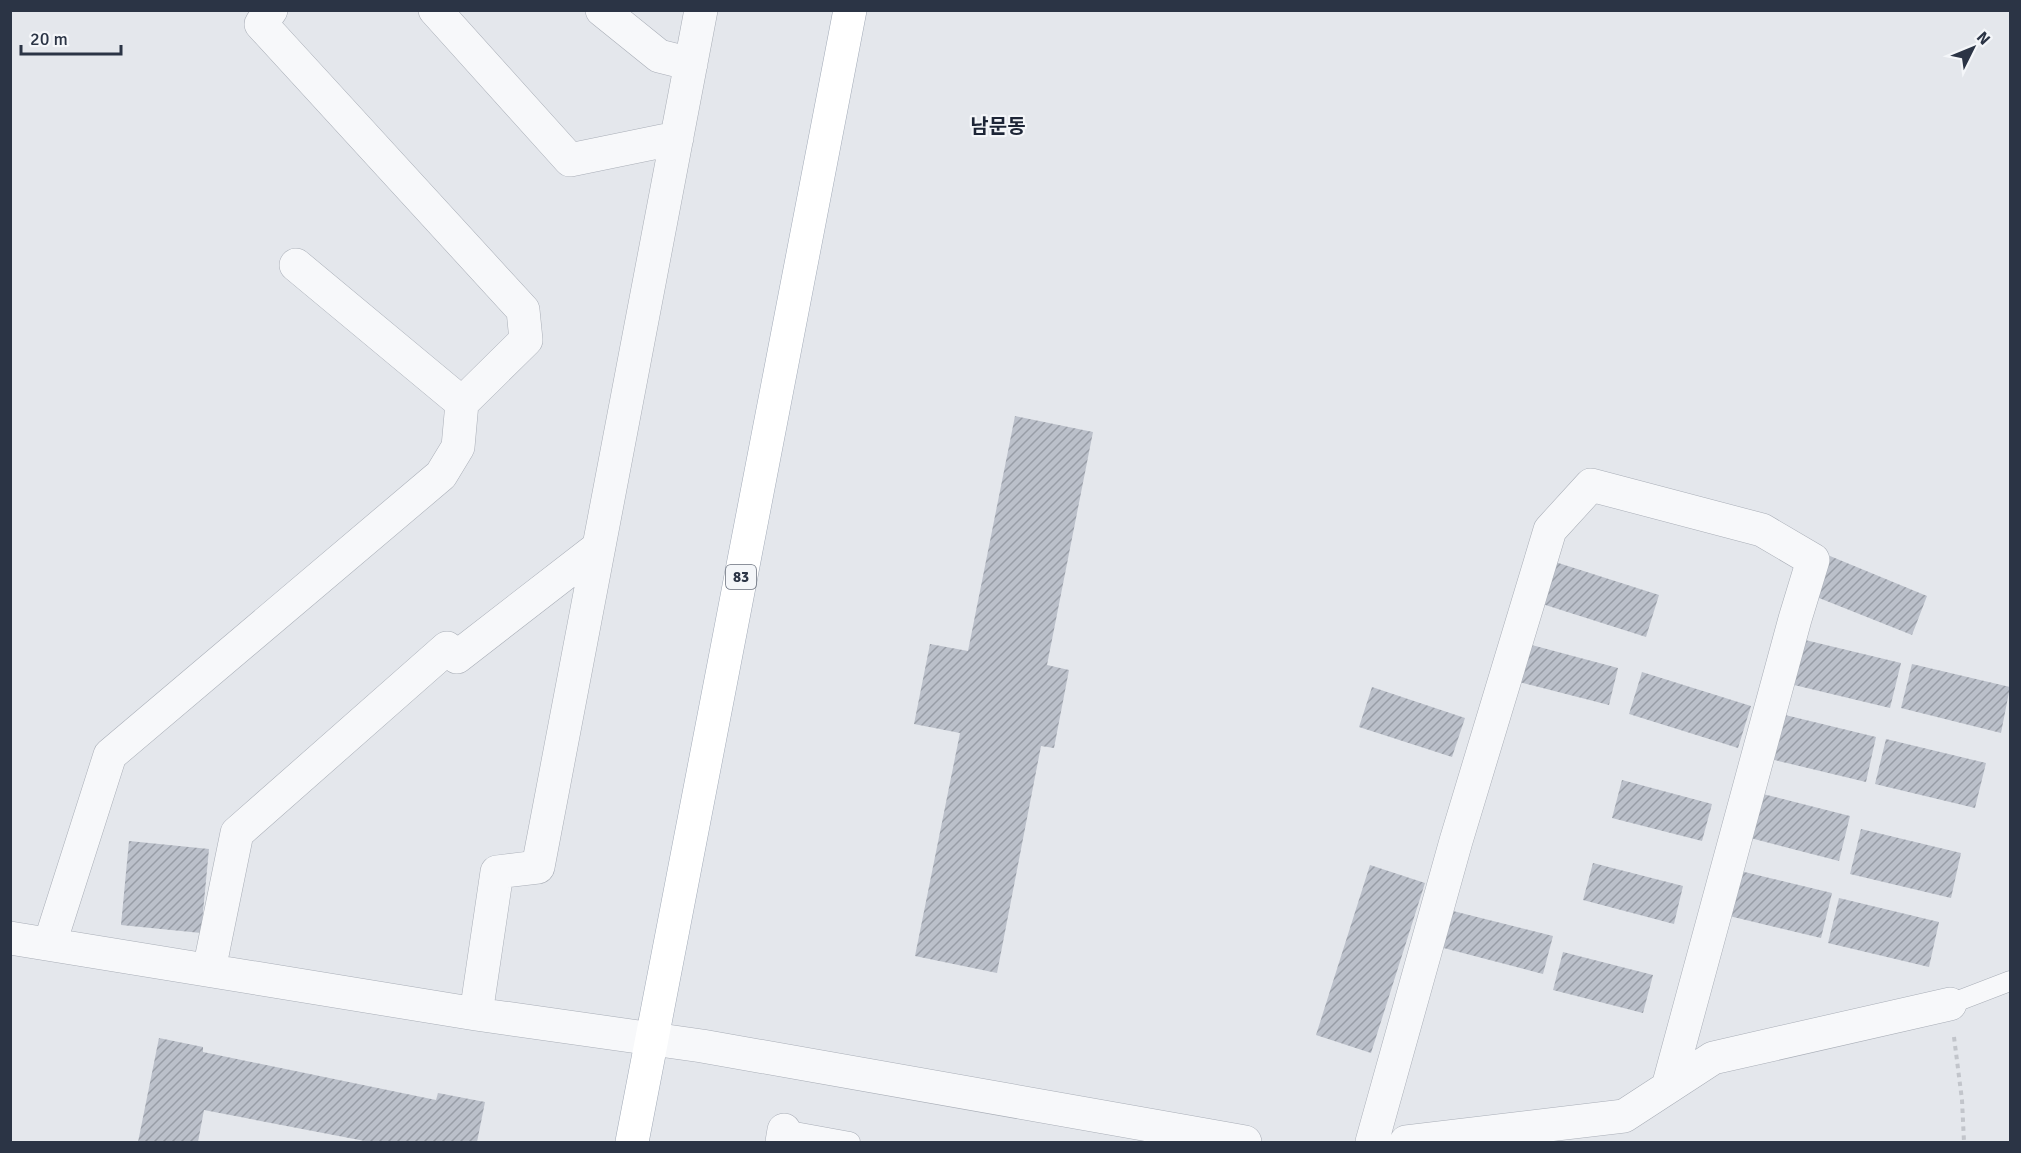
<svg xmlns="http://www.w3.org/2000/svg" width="2021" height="1153" font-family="Signika,'Noto Sans KR',sans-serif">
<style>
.building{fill:url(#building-hatch)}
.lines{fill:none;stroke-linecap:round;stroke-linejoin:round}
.lane-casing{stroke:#a9aeb7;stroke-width:21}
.street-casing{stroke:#a9aeb7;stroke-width:34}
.primary-casing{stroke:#a3abb8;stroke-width:34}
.path{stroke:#c2c5cb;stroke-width:4;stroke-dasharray:4.5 4.5;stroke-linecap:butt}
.lane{stroke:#f7f8fa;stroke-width:20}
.street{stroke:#f7f8fa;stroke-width:33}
.primary{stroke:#fff;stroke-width:33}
.labels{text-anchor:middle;stroke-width:4.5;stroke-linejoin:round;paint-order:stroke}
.shield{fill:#f4f6f9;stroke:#676e7b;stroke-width:1.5}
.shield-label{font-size:15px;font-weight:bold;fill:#2b3445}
.quarter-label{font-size:20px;font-weight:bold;fill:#1d2536;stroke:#f4f6f9}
</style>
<defs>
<pattern id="building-hatch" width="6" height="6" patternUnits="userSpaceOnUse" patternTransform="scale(1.5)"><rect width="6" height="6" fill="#bbc0ca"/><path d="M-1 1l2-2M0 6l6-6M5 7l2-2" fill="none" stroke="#989da6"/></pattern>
</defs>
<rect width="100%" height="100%" fill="#e4e7ec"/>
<!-- building -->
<path class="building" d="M 1015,416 L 1093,432 L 1047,665 L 1069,670 L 1054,748 L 1041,746 L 997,973 L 915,956 L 960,733 L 914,724 L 930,644 L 968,651 Z
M 1830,556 L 1927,596 L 1912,635 L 1814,596 Z
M 1549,560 L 1659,595 L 1646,637 L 1536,602 Z
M 1801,639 L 1901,663 L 1890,708 L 1790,684 Z
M 1528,644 L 1618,668 L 1609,705 L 1519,682 Z
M 1912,664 L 2010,687 L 2001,733 L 1901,708 Z
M 1642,672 L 1751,706 L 1738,748 L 1629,714 Z
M 1372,687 L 1465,718 L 1452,757 L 1359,727 Z
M 1777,713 L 1876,737 L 1866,782 L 1766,758 Z
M 1886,739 L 1986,763 L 1975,808 L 1875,784 Z
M 1622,780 L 1712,804 L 1702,841 L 1612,818 Z
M 1751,791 L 1850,816 L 1839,861 L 1739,835 Z
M 1861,829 L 1961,853 L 1951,898 L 1850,874 Z
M 129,841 L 209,849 L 201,933 L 121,925 Z
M 1593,863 L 1683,886 L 1674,924 L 1583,900 Z
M 1370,865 L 1425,883 L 1371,1053 L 1316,1035 Z
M 1732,869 L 1832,893 L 1821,938 L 1721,914 Z
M 1839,898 L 1939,922 L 1929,967 L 1828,943 Z
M 1445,909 L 1553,936 L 1543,974 L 1436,946 Z
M 1563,952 L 1653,975 L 1643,1013 L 1553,990 Z
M 159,1038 L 203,1047 L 203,1052 L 436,1100 L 438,1093 L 485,1102 L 477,1142 L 370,1142 L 204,1110 L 198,1142 L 138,1142 Z"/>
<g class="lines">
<defs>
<path id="lane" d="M 1950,1004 L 2010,981
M 784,1130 L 850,1142"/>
<path id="street" d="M 435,10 L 570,160 L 677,138
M 602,10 L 659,56 L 691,64
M 296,265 L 462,403
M 10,938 L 476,1014 L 702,1046 L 1245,1142
M 50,943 L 110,755 L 441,475 L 458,447 L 462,403 L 526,340 L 523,310 L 261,24 L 271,10
M 209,970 L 237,833 L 447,648 L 457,657 L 599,547
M 476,1014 L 497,872 L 538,867 L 701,10
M 782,1142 L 784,1130
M 1372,1142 L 1456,841 L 1550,530 L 1591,485 L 1762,530 L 1813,560 L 1795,619 L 1668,1087
M 1406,1142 L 1624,1116 L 1713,1058 L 1950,1004"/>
<path id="primary" d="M 632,1142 L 850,10"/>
</defs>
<!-- lane casing -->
<use href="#lane" class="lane-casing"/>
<!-- street casing -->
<use href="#street" class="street-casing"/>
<!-- primary casing -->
<use href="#primary" class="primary-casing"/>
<!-- path -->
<path class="path" d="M 1954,1037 L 1962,1100 L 1964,1142"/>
<!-- lane -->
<use href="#lane" class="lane"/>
<!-- street -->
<use href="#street" class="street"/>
<!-- primary -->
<use href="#primary" class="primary"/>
</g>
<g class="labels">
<!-- shield labels -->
<rect class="shield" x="726" y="565" width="30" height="24" rx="4.5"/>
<g class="shield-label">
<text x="741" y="582">83</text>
</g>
<!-- quarter labels -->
<g class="quarter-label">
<text x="998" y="133">남문동</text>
</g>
</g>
<!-- border -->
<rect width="2021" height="1153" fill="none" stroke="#2b3445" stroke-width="24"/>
<!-- north arrow -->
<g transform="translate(1973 48) rotate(47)" stroke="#f4f6f9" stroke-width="4.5" paint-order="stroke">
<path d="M0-4.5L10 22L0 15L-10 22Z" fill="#2b3445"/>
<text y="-9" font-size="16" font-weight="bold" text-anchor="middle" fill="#2b3445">N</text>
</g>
<!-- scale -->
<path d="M21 45v9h100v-9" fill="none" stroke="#2b3445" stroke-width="3"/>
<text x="30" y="45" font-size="18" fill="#2b3445" stroke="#f4f6f9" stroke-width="4.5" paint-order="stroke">20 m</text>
</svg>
